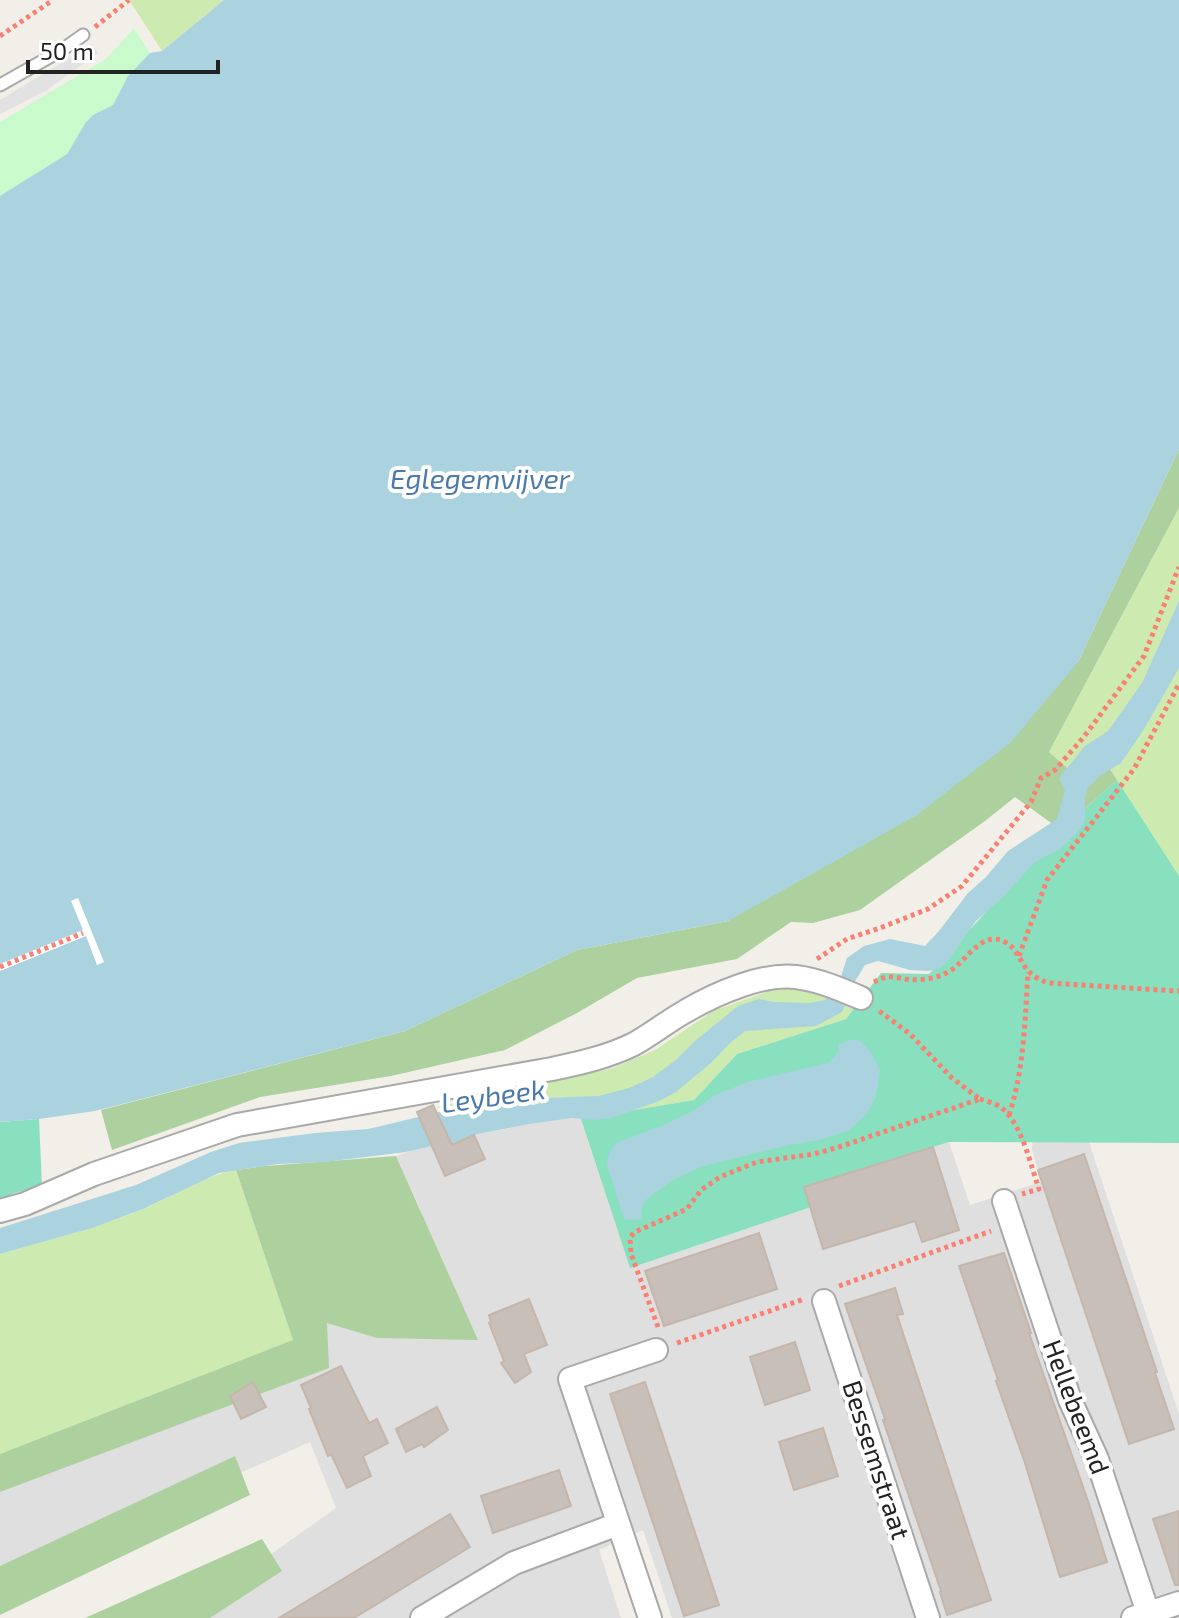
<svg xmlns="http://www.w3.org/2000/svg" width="1179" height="1618" font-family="'Exo 2',sans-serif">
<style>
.residential{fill:#e0dfdf}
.grass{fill:#cdebb0}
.forest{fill:#add19e}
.park{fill:#c8facc}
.pitch{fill:#88e0be}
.parking{fill:#e2e2e2}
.water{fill:#aad3df}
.pier{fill:#fff}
.building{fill:#c7bfb8;stroke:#c4b6ab;stroke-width:2}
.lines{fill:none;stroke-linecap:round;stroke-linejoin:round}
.service-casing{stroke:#a9a9a9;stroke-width:15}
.minor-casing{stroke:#a9a9a9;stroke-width:26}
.path{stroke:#fa8072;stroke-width:5;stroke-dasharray:4 4;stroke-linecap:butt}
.service{stroke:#fff;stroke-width:11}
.minor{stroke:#fff;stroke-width:22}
.labels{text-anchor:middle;stroke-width:8;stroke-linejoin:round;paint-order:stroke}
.street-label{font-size:26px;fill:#222;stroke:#fff}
.water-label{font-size:28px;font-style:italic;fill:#4a7aab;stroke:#fff}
</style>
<rect width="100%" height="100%" fill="#f2efe9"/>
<!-- residential -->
<path class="residential" d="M 567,1117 L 581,1119 L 630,1267 L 804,1187 L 949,1142 L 970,1205 L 1041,1182 L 1032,1149 L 1034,1122 L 1084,1127 L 1179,1414 L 1179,1618 L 672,1618 L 643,1530 L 599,1550 L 621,1618 L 181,1618 L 336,1508 L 310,1442 L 0,1580 L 0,1456 L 298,1255 L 422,1213 L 396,1156 L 449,1138 L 452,1144 L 478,1134 Z"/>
<!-- grass -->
<path class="grass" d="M 129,0 L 224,0 L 162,51 Z
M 1179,508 L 1179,876 L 1095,747 L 1073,773 L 1049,752 Z
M 808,986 L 856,1006 L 846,1019 L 737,1054 L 694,1100 L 581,1119 L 573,1097 L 541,1098 L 448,1111 L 437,1107 L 613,1068 L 655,1050 L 713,1011 L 769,991 Z
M 236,1170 L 293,1340 L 0,1454 L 0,1254 C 48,1240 97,1228 143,1209 C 174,1196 203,1176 236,1170 Z"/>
<!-- forest -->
<path class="forest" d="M 1179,449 L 1179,508 L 1049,752 L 1073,773 L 1095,746 L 1117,780 L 1061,830 L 1015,797 L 985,821 L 860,910 L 813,923 L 791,922 L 737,959 L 637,978 L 577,1013 L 505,1050 L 391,1076 L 260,1097 L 112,1150 L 101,1110 L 405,1031 L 577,950 L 728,921 L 1078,662 Z
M 396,1156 L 478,1340 L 377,1338 L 327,1323 L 329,1368 L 0,1492 L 0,1454 L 293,1340 L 236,1170 L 265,1166 Z
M 235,1456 L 250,1495 L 0,1615 L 0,1566 Z
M 262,1539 L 282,1571 L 210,1618 L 85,1618 Z"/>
<!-- park -->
<path class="park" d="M 134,28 L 150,53 L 128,76 L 113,105 L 93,115 L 86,122 L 67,154 L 0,196 L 0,122 L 106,59 Z"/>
<!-- pitch -->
<path class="pitch" d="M 1117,780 L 1179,876 L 1179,1143 L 949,1142 L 805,1187 L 811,1207 L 630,1268 L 581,1119 L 694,1100 L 737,1054 L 846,1019 L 881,973 L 929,974 L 1061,830 Z
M 39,1119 L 42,1186 L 14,1193 L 0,1201 L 0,1122 Z"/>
<!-- parking -->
<path class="parking" d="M 92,44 L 98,53 L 47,90 L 0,114 L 0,100 Z"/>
<!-- water -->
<path class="water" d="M 224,0 L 1179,0 L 1179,449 L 1078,662 L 1011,742 L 917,815 L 728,921 L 577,950 L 405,1031 L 95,1111 L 39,1119 L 0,1122 L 0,196 L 67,154 L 86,122 L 93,115 L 113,105 L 128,76 L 150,53 L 162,51 Z
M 1179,601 L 1179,668 L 1144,729 L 1121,763 L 1099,776 L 1088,788 L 1085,798 L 1085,821 L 1077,833 L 1060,849 L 1035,862 L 1002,898 L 976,921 L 949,959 L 939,969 L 928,971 L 910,970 L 878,961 L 865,965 L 854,983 L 842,1012 L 816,1026 L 745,1031 L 729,1044 L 712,1062 L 676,1092 L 659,1101 L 612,1118 L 593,1120 L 571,1118 L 530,1124 L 478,1134 L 452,1145 L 448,1138 L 432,1146 L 406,1152 L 325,1162 L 278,1164 L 219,1173 L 143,1209 L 92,1228 L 0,1254 L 0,1228 L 136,1185 L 211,1152 L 239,1143 L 315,1133 L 368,1129 L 444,1111 L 539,1098 L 599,1096 L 629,1088 L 653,1077 L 677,1059 L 695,1041 L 738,1006 L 759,999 L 774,1002 L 810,1003 L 825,1000 L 834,991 L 841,977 L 847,958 L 864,946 L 890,939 L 925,946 L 939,931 L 968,893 L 985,878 L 1008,851 L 1057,819 L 1065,790 L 1059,778 L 1085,746 L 1108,731 L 1142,683 Z
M 851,1040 L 859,1040 L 870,1051 L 880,1071 L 876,1096 L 867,1114 L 848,1131 L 819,1140 L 789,1145 L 700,1167 L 671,1181 L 647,1199 L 642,1206 L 641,1219 L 632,1220 L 624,1219 L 607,1165 L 609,1153 L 616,1143 L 666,1124 L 693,1111 L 715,1095 L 747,1082 L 828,1063 L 838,1053 L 839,1044 Z"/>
<!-- pier -->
<path class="pier" d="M 78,898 L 104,962 L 97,965 L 86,936 L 0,971 L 0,964 L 83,930 L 71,901 Z"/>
<!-- building -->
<path class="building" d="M 433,1105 L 452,1145 L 474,1135 L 485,1159 L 445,1176 L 417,1112 Z
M 933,1147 L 959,1230 L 922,1242 L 915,1221 L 823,1249 L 804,1187 Z
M 1084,1154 L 1147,1342 L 1157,1372 L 1155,1373 L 1174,1429 L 1129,1444 L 1038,1170 Z
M 759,1233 L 777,1289 L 664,1326 L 645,1271 Z
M 1004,1253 L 1031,1333 L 1029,1333 L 1089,1504 L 1107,1562 L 1060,1577 L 1025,1463 L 996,1381 L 998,1380 L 959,1266 Z
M 895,1288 L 903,1314 L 897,1315 L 991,1600 L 947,1615 L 940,1592 L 941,1591 L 883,1420 L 885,1419 L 845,1304 Z
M 529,1299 L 547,1345 L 524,1354 L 531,1372 L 515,1383 L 501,1363 L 504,1361 L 489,1323 L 491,1322 L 489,1315 Z
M 795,1342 L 810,1390 L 765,1405 L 750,1357 Z
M 341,1366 L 369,1423 L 377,1419 L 388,1443 L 363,1456 L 371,1476 L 347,1488 L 331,1454 L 328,1456 L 309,1409 L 311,1408 L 301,1385 Z
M 253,1382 L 266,1407 L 241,1419 L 230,1396 Z
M 645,1382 L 719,1605 L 684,1616 L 610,1394 Z
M 437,1407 L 448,1430 L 424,1447 L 422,1444 L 406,1452 L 396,1429 Z
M 823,1428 L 838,1476 L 794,1490 L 779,1442 Z
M 559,1470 L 571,1506 L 493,1533 L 481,1496 Z
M 1179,1511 L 1179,1585 L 1175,1585 L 1153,1519 Z
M 450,1514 L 470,1547 L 354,1618 L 279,1618 Z"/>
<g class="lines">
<defs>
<path id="service" d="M 0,85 L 62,50 L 83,35"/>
<path id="minor" d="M 1004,1201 L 1070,1400 L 1097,1459 L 1148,1613
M 0,1211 L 25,1204 L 94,1174 L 237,1125 L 552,1069 C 580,1063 608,1057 634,1044 C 652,1034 668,1021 686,1011 C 715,994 762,973 796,977 C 819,980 840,989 861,998
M 824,1301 L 928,1618
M 422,1618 L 514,1563 L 618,1524
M 650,1618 L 570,1379 L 656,1350
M 1133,1618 L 1179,1603"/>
</defs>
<!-- service casing -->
<use href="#service" class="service-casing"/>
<!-- minor casing -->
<use href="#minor" class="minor-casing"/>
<!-- path -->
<path class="path" d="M 95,27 L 129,0
M 0,36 L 53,0
M 1019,956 L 1047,880 L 1134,769 L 1179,684
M 817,959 L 847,939 L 880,928 L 928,909 L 962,886 L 1031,802 L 1041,778 L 1055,770 L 1083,738 L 1144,656 L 1179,567
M 0,967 L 83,933
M 874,982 C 878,980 882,978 886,977 C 892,976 899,978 905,979 C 921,981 939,979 953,969 C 968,958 983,930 1005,942 C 1024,952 1018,974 1049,983 L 1179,991
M 980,1099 C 986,1101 994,1103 999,1106 C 1022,1122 1030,1164 1039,1189 L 1022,1194
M 1009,1115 C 1024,1070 1025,1020 1028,972
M 839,1286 L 991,1231
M 658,1327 L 631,1254 L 630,1237 L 635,1232 L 687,1209 L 701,1190 L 720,1177 L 732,1172 L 757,1162 L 814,1154 L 836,1148 L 980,1099 L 952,1078 L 910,1034 L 878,1010
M 677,1343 L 804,1299"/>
<!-- service -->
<use href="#service" class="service"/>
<!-- minor -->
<use href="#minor" class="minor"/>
</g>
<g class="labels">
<!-- street labels -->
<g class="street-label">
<text transform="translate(1076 1407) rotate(69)" y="9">Hellebeemd</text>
<text transform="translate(876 1460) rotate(72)" y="9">Bessemstraat</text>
</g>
<!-- water labels -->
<g class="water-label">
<text x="480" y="489">Eglegemvijver</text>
<text transform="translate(493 1096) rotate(-8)" y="10">Leybeek</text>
</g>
</g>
<!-- scale -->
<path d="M28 60v12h190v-12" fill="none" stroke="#222222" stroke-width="4"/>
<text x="40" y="60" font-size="24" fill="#222222" stroke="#ffffff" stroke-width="6" paint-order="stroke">50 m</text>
</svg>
